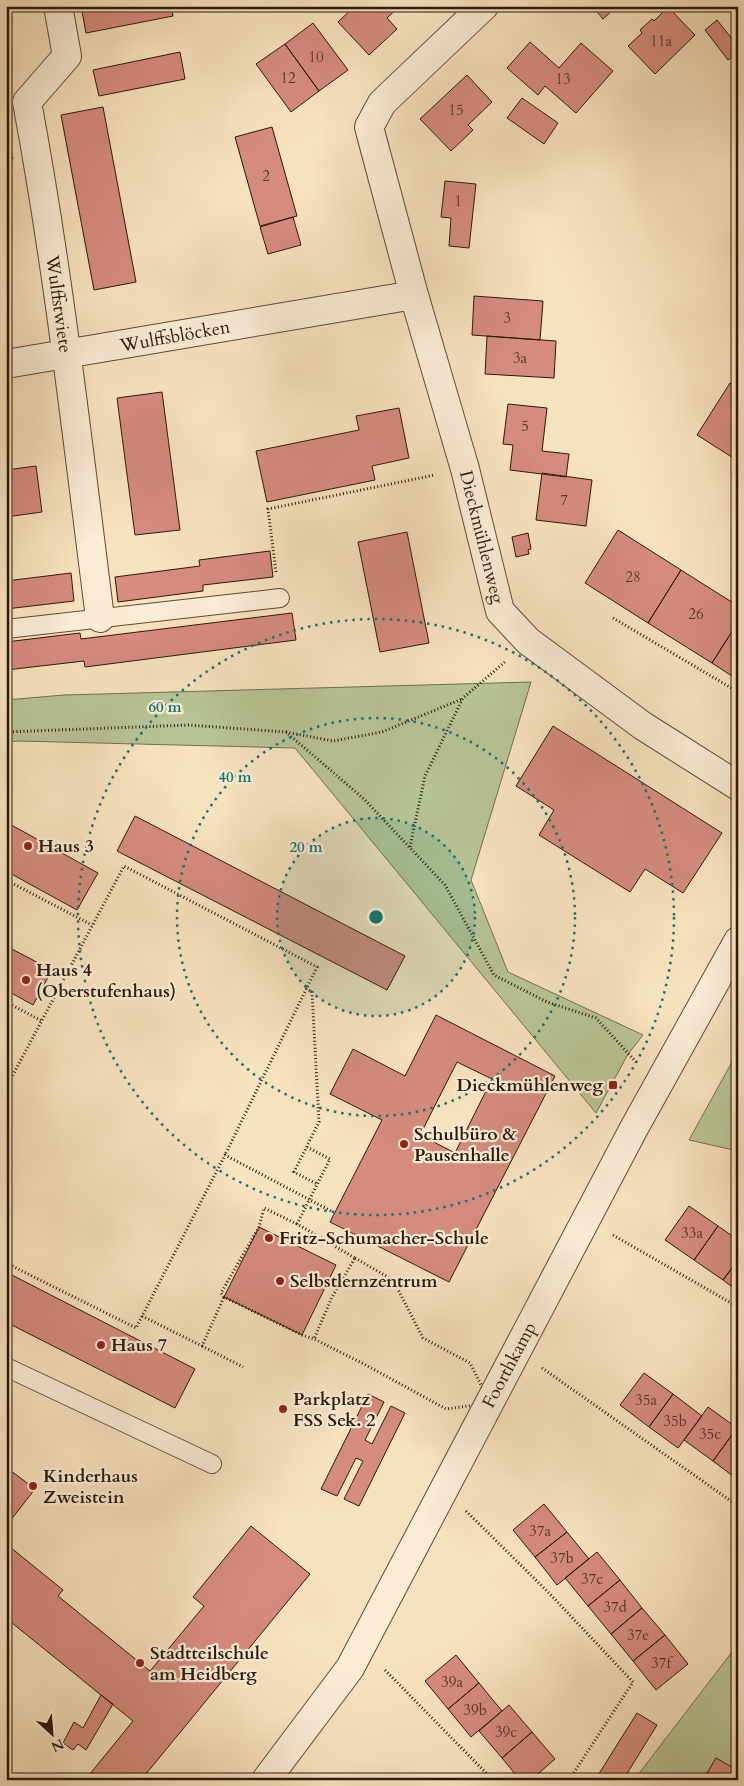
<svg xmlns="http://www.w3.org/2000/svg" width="744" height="1786" font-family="Cardo,serif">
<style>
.green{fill:#b8c495;stroke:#726e4e}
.building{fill:#d58b7e;stroke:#2b1908;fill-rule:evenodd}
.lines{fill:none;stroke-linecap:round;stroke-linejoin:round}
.service-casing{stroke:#5e4b36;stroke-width:20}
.minor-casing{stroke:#5e4b36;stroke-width:30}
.tertiary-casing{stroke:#5e4b36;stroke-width:30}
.path{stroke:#2b1908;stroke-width:3;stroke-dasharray:1 2.5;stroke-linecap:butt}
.service{stroke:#faecd5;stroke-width:18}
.minor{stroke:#faecd5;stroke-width:28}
.tertiary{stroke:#faecd5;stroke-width:28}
.ring{fill:none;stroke:#0f766e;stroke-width:2.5;stroke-dasharray:2.5 5}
.poi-dot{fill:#8f2418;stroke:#faecd5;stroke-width:2}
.labels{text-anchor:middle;stroke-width:4.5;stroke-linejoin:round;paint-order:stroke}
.number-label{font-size:15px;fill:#563626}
.street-label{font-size:18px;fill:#2b1908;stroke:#faecd5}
.poi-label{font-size:18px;font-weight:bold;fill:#2b1908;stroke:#faecd5;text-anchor:start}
.centre{fill:#0f766e;stroke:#faecd5;stroke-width:2.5}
.ring-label{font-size:15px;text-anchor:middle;font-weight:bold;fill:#0f766e;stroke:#faecd5;stroke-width:4.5;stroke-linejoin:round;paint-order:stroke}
</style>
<rect width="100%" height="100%" fill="#f7e2be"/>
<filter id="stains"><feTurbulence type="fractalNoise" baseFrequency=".004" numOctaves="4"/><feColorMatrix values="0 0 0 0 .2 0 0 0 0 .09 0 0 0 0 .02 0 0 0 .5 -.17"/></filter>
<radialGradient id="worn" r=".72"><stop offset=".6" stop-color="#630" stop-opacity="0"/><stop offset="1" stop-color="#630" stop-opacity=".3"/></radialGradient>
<!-- green -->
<path class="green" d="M 531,682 L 471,880 L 508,972 L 643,1035 L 628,1054 L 596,1113 L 295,748 L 19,741 L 6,742 L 6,700 L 64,695 Z
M 738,1051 L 738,1151 L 689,1140 Z
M 738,1643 L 738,1780 L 634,1780 L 735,1648 Z"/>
<!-- building -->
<path class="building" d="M 81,6 L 171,6 L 173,16 L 86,33 Z
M 355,6 L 400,6 L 387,18 L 397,29 L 369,55 L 338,22 Z
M 592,6 L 617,6 L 603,19 Z
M 668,7 L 695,35 L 655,74 L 628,46 L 642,33 L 640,30 L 652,19 L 654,21 Z
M 717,20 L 738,46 L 738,53 L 728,60 L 705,30 Z
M 313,23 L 348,70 L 319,91 L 285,44 Z
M 530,42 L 559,68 L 581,43 L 613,71 L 576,113 L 545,86 L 538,95 L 507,68 Z
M 285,44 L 319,91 L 291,112 L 256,64 Z
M 180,52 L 185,79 L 99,96 L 93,70 Z
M 467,75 L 492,102 L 468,125 L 473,130 L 451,151 L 420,119 Z
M 522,98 L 558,123 L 544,144 L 507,118 Z
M 103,107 L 136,282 L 94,290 L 61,115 Z
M 6,118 L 13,159 L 6,161 Z
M 272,127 L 297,216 L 260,226 L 235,137 Z
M 445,181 L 476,184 L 469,248 L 449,246 L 451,218 L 441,217 Z
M 293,217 L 301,245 L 268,254 L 260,227 Z
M 474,296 L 543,301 L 540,340 L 472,335 Z
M 487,336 L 556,341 L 554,378 L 485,374 Z
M 730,383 L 738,387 L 738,461 L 697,435 Z
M 162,392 L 180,530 L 135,535 L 117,398 Z
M 508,404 L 547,408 L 542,451 L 569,454 L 566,477 L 510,470 L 513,445 L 503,444 Z
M 399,408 L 409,458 L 372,466 L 375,480 L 267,502 L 256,451 L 359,430 L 356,416 Z
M 36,466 L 42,512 L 6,517 L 6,470 Z
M 542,473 L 592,480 L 586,526 L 536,520 Z
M 618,530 L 681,570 L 648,623 L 585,583 Z
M 407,532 L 429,643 L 380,652 L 358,542 Z
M 528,533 L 531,549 L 528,550 L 529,554 L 516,557 L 512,537 Z
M 270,551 L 273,577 L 203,585 L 203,591 L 118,602 L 115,577 L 200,566 L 199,560 Z
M 681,570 L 738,606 L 738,622 L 712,663 L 648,623 Z
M 71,573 L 74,601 L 6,609 L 6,581 Z
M 292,613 L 296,640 L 85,667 L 84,661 L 6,670 L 6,642 L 80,633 L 81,639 Z
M 738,622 L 738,680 L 712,663 Z
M 553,726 L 722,833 L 683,893 L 645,869 L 630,892 L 539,835 L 554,810 L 516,786 Z
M 135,816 L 405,956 L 387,990 L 117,851 Z
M 6,822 L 98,873 L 77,910 L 6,871 Z
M 6,946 L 52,970 L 33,1005 L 6,990 Z
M 436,1015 L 555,1076 L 449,1282 L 330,1222 L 382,1120 L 330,1094 L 353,1049 L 405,1076 ZM 457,1062 L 492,1079 L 455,1153 L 420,1135 Z
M 689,1206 L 718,1226 L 694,1260 L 665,1240 Z
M 718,1226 L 738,1240 L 738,1260 L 723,1280 L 694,1260 Z
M 259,1227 L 336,1265 L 302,1335 L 224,1297 Z
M 738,1260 L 738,1291 L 723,1280 Z
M 6,1272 L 195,1369 L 175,1408 L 6,1322 Z
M 644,1373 L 673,1394 L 649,1427 L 620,1405 Z
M 368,1394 L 384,1402 L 365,1440 L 372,1444 L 391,1406 L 405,1413 L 359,1506 L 344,1499 L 363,1461 L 356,1458 L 337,1496 L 321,1489 Z
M 673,1394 L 702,1416 L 678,1448 L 649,1427 Z
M 708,1407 L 737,1428 L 713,1461 L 684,1440 Z
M 737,1428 L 738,1429 L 738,1480 L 713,1461 Z
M 6,1467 L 35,1489 L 10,1521 L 6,1519 Z
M 544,1504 L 567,1532 L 535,1557 L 513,1530 Z
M 251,1526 L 310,1574 L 141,1780 L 85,1780 L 133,1721 L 6,1618 L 6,1551 L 10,1547 L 63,1590 L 58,1596 L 150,1671 L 204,1606 L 193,1597 Z
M 567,1532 L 589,1559 L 557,1585 L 535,1557 Z
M 597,1552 L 620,1580 L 588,1606 L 565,1578 Z
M 620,1580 L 642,1608 L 611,1634 L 588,1606 Z
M 642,1608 L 665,1635 L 633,1661 L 611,1634 Z
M 665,1635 L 688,1664 L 656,1690 L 633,1661 Z
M 456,1655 L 479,1683 L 448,1709 L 425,1681 Z
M 479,1683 L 502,1711 L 471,1737 L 448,1709 Z
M 101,1695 L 113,1704 L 86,1750 L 78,1744 L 73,1750 L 63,1743 L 74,1722 L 83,1728 Z
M 509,1705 L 532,1732 L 502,1758 L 479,1731 Z
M 637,1713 L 657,1725 L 623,1780 L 595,1780 Z
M 532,1732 L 555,1759 L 531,1780 L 520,1780 L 502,1758 Z
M 716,1758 L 737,1770 L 731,1780 L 715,1780 L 706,1775 Z"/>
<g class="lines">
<defs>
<path id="service" d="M 6,629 L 280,598
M 6,1367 L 212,1464"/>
<path id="minor" d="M 58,6 L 67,56 L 27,102 C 59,273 78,446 100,618
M 484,6 L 382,103 L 369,127 L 414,295 L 465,469 L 500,611 L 528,641 L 643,726 L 738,786
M 6,364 L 414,295"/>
<path id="tertiary" d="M 266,1780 L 350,1668 L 633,1130 L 738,941"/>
</defs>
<!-- service casing -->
<use href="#service" class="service-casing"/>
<!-- minor casing -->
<use href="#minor" class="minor-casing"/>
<!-- tertiary casing -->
<use href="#tertiary" class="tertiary-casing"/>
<!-- path -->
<path class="path" d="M 732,472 L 738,475
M 276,572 L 268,509 L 435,475
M 613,618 L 738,692
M 6,732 L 189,725 L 286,732 L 364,799 L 445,885 L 494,975 L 547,1002 L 596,1018 L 636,1062
M 286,732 L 333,741 L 382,732 L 462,699
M 410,847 L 425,776 L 463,698 L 506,661
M 8,881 L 92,925
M 306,988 L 312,992 L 319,1122 L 294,1172 L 317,1184
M 6,1002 L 42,1021
M 6,1088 L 124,866 L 317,967 L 225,1155
M 307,1147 L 330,1159 L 297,1224 L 355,1258
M 297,1224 L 264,1208 L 259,1227 L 221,1293 L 224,1297 L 302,1335 L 314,1339
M 613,1235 L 738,1307
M 355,1258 L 393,1280 L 423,1338 L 470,1363 L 490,1403 L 446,1409 L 364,1364 L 314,1339 L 332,1297 Z
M 6,1263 L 136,1328 L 225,1155 L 331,1211
M 142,1316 L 202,1346 L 224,1297
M 202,1346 L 243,1367
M 542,1368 L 738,1506
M 466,1511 L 548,1592 L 633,1682 L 569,1780
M 385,1670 L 493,1780"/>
<!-- service -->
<use href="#service" class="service"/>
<!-- minor -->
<use href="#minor" class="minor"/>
<!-- tertiary -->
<use href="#tertiary" class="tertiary"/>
</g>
<!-- distance rings -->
<circle cx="376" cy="917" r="99" fill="#0f766e" fill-opacity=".12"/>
<g class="ring">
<circle cx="376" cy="917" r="99"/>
<circle cx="376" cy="917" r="199"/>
<circle cx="376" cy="917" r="298"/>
</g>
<!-- markers -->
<g class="poi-dot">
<circle cx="28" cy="846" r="5"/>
<circle cx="26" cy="980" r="5"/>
<rect x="608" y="1080" width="10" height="10" rx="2.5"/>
<circle cx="404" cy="1144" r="5"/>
<circle cx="269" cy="1238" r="5"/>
<circle cx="280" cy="1281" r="5"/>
<circle cx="101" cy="1345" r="5"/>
<circle cx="283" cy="1409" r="5"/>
<circle cx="33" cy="1486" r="5"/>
<circle cx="140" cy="1663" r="5"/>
</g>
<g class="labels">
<!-- number labels -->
<g class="number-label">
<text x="661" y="46">11a</text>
<text x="316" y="62">10</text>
<text x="288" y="83">12</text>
<text x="563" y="84">13</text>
<text x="456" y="115">15</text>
<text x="266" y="181">2</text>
<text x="458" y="206">1</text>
<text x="507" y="323">3</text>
<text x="520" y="363">3a</text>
<text x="525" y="431">5</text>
<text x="564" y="505">7</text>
<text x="633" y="582">28</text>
<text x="696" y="619">26</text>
<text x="692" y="1238">33a</text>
<text x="646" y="1405">35a</text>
<text x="675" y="1426">35b</text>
<text x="710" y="1439">35c</text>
<text x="540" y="1536">37a</text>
<text x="562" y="1563">37b</text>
<text x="592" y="1584">37c</text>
<text x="615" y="1612">37d</text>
<text x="638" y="1640">37e</text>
<text x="661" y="1668">37f</text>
<text x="452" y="1687">39a</text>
<text x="475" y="1715">39b</text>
<text x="506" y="1737">39c</text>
</g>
<!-- street labels -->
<g class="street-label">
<text transform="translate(59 304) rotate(82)" y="6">Wulffstwiete</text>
<text transform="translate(175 336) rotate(-10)" y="6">Wulffsblöcken</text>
<text transform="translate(482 537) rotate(76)" y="6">Dieckmühlenweg</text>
<text transform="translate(509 1365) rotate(-62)" y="6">Foorthkamp</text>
</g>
<!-- poi labels -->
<g class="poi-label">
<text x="38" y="852">Haus 3</text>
<text x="36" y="976">Haus 4<tspan x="36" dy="21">(Oberstufenhaus)</tspan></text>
<text x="603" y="1091" text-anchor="end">Dieckmühlenweg</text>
<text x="414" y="1140">Schulbüro &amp;<tspan x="414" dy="21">Pausenhalle</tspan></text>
<text x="279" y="1244">Fritz-Schumacher-Schule</text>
<text x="290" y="1287">Selbstlernzentrum</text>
<text x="111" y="1351">Haus 7</text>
<text x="293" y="1405">Parkplatz<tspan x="293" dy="21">FSS Sek. 2</tspan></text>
<text x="43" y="1482">Kinderhaus<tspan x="43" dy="21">Zweistein</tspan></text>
<text x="150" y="1659">Stadtteilschule<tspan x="150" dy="21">am Heidberg</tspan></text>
</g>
</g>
<circle cx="376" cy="917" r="8" class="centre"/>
<g class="ring-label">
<text x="165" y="712">60 m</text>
<text x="235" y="782">40 m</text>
<text x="306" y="852">20 m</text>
</g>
<!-- margin -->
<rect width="744" height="1786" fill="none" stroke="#f7e2be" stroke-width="25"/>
<rect x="8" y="8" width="729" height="1771" fill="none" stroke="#2b1908" stroke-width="2.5"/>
<rect x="12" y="12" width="719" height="1761" fill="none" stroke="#2b1908"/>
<!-- north arrow -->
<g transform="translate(52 1734) rotate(154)" stroke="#faecd5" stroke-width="4" paint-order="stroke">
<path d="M0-4L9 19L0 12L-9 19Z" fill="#2b1908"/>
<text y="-8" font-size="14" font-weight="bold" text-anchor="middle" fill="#2b1908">N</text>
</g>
<rect width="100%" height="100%" filter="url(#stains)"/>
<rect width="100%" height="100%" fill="url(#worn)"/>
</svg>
